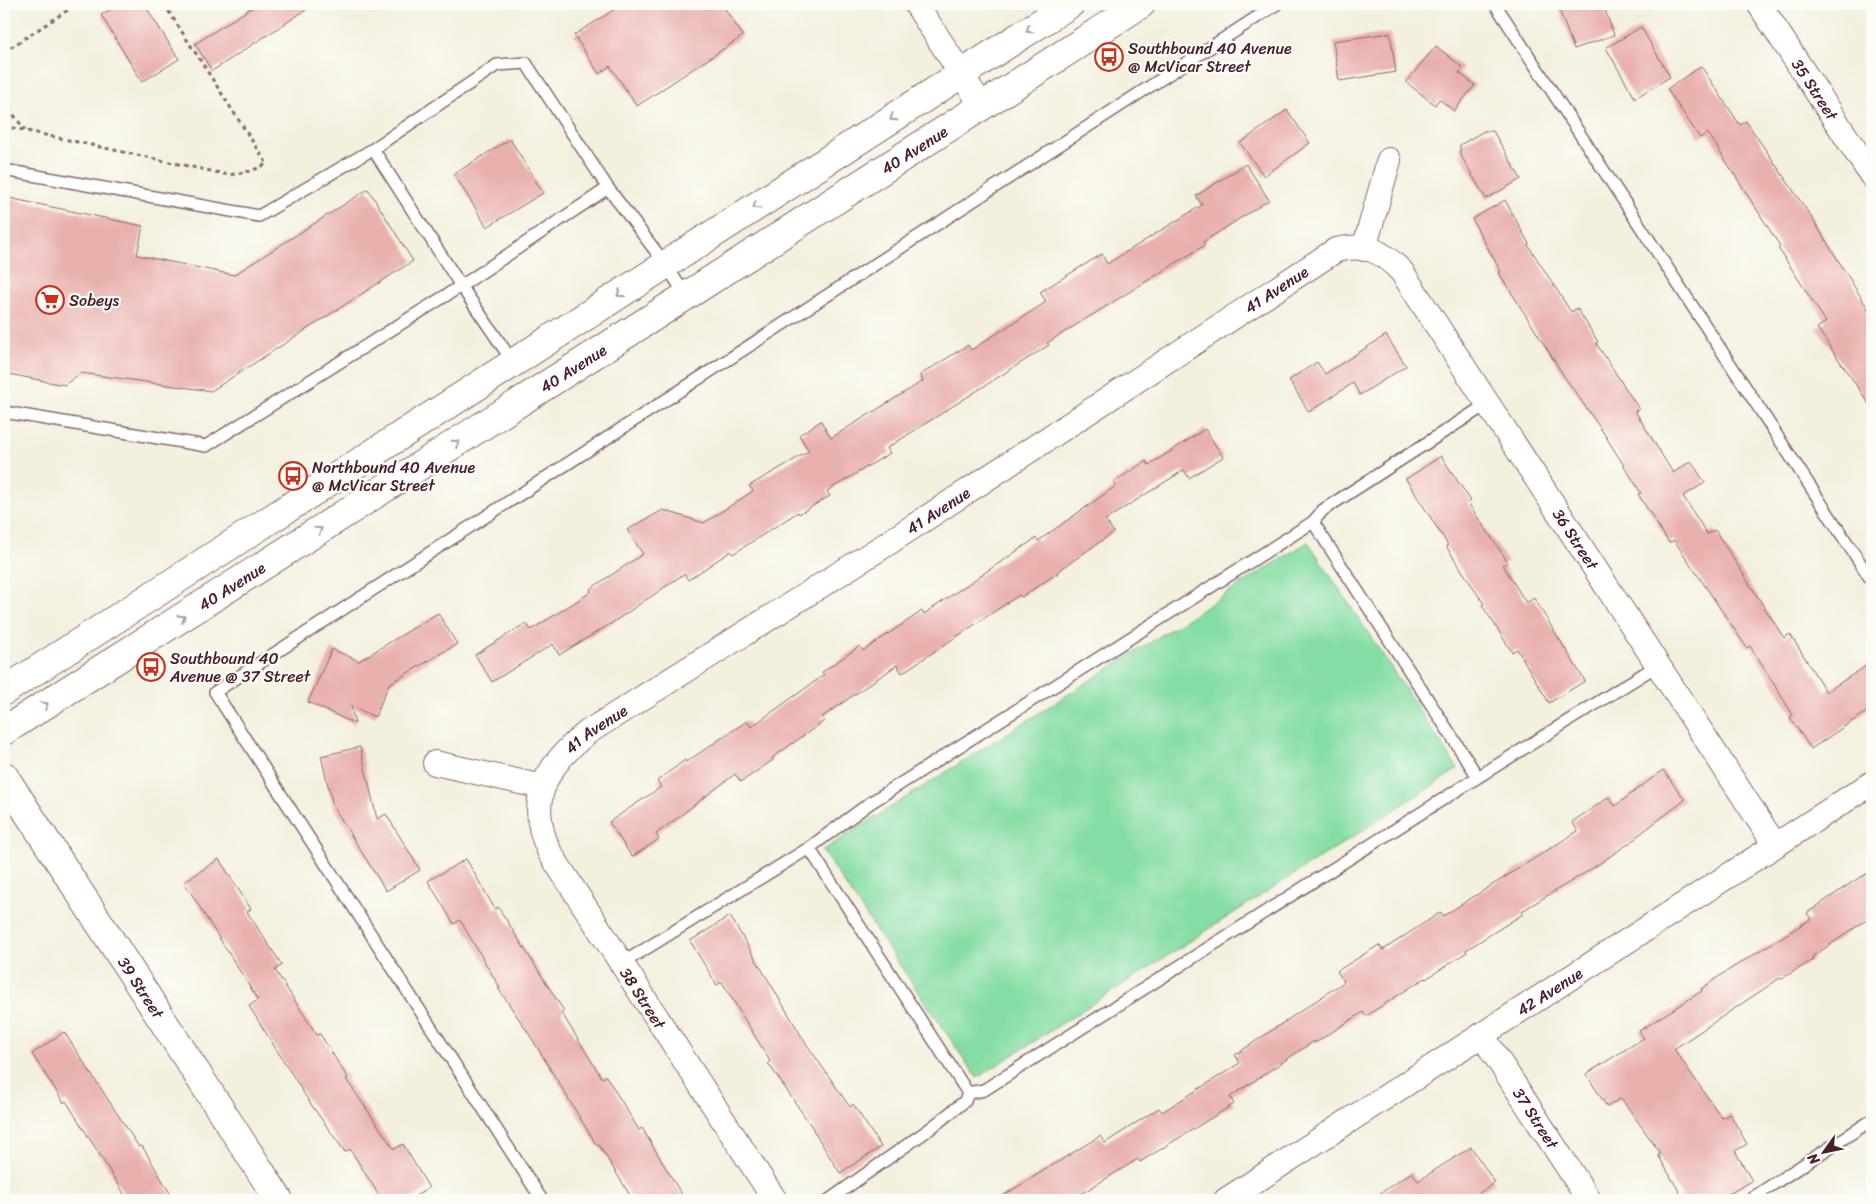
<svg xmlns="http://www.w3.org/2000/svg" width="1876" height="1204" font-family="Sriracha,sans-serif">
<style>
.green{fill:#84dda3;stroke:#677e67}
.building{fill:#e9b1ae}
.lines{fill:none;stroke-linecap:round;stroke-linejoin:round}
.lane-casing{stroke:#85686a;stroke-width:14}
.street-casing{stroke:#85686a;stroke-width:26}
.secondary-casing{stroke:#85686a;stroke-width:30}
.path{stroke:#85686a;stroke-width:3;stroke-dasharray:4 4;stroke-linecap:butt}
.lane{stroke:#fff;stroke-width:11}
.street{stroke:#fff;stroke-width:24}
.secondary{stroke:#fff;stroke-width:28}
.oneway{stroke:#ae9aa0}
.labels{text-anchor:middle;stroke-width:4.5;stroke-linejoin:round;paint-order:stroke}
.poi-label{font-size:16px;fill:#4a1f2b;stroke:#fdfcf7;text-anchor:start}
.street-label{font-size:16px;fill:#4a1f2b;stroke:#fdfcf7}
</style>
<rect width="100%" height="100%" fill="#fdfcf7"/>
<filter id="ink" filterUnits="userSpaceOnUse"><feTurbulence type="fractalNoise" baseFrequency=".02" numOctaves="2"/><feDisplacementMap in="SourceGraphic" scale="10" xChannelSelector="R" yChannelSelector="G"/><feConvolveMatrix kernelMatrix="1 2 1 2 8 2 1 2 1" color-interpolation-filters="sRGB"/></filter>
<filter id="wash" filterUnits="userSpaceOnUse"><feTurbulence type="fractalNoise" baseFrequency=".0096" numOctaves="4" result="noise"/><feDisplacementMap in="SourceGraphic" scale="20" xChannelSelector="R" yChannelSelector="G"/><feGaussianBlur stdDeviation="1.12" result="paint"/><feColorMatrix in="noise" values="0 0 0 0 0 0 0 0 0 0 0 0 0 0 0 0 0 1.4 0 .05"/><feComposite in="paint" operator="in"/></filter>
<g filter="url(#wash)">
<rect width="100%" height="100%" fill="#f3f0de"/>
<!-- green -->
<path class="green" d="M 1308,542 L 1458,769 L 977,1078 L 822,851 Z"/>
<g id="blocks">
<!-- building -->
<path class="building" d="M 120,4 L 144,4 L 179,59 L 142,82 L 101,15 Z
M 257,4 L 315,4 L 212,71 L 195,44 Z
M 623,4 L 722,4 L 743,36 L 637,106 L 610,66 L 599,74 L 574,35 Z
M 1557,4 L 1603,4 L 1614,35 L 1574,49 Z
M 1641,27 L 1670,77 L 1635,98 L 1606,48 Z
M 1390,33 L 1396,72 L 1339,81 L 1333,41 Z
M 1436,46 L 1463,68 L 1459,73 L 1475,85 L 1454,111 L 1439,99 L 1435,105 L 1406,82 Z
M 1701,66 L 1740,125 L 1746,121 L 1812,218 L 1872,315 L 1872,408 L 1817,328 L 1826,322 L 1778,248 L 1780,246 L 1708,133 L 1700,138 L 1667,89 Z
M 1287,110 L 1310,143 L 1264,176 L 1240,143 Z
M 1484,131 L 1493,131 L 1521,179 L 1486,199 L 1460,154 L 1460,145 Z
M 510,139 L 543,193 L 487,227 L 454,174 Z
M 1246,164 L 1269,200 L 1203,242 L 1205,245 L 1047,343 L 1049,345 L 887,448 L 890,453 L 827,491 L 830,496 L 799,514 L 798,512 L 733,554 L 731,551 L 688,580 L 684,574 L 612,623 L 559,655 L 553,644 L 492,682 L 475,655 L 526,623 L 531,630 L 591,592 L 590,589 L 643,554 L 627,530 L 663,510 L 704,523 L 753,491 L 749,486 L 809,451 L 799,435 L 821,421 L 831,438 L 923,381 L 920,375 L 968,345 L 971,350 L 1046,302 L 1040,292 L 1102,254 L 1107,264 L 1202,205 L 1196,196 Z
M 368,189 L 413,261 L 211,391 L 81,373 L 64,385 L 4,373 L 4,197 L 143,226 L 137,255 L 234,275 Z
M 1505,200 L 1529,244 L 1528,245 L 1571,312 L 1577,308 L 1598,342 L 1596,343 L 1639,409 L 1635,411 L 1673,473 L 1691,461 L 1705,483 L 1683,496 L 1707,534 L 1715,530 L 1784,638 L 1790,634 L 1826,692 L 1872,662 L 1872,708 L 1811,749 L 1790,717 L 1793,715 L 1750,646 L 1747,648 L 1674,540 L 1669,543 L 1638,494 L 1641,493 L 1603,432 L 1564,376 L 1499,273 L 1501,272 L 1472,219 Z
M 1386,335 L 1406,366 L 1360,395 L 1353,383 L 1309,412 L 1289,380 L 1317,362 L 1325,374 Z
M 1205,429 L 1223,457 L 1189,478 L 1184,470 L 1105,520 L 1114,532 L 1057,572 L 1058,573 L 1021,597 L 1019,595 L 902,673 L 897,665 L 822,717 L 824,721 L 772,758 L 773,760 L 741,782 L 735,774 L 656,834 L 659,839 L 632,857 L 609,822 L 661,787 L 657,781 L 685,760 L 686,762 L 747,721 L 751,727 L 824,675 L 822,672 L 860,646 L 863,651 L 922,611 L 924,614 L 1036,538 L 1038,541 L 1116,486 L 1114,482 L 1146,461 L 1149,465 Z
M 1441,456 L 1471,501 L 1468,503 L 1508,562 L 1503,565 L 1526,603 L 1534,598 L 1585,681 L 1549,703 L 1517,649 L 1512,652 L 1482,605 L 1484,604 L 1446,546 L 1448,545 L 1406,479 Z
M 438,613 L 457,644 L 389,684 L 375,717 L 351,706 L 355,724 L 308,702 L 332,649 L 359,661 Z
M 360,747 L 377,819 L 386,814 L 420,870 L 386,891 L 333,806 L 321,756 Z
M 1663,770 L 1685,800 L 1636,837 L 1637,838 L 1593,868 L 1522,911 L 1523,914 L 1466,950 L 1467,952 L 1426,979 L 1425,978 L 1366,1016 L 1363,1012 L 1315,1043 L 1314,1041 L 1230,1097 L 1234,1104 L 1140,1162 L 1138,1159 L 1071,1200 L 996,1200 L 1100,1136 L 1105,1143 L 1159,1108 L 1162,1112 L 1240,1063 L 1235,1055 L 1344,982 L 1337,971 L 1379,945 L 1383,950 L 1441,912 L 1443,916 L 1578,831 L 1572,822 L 1609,797 L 1615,806 Z
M 219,859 L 251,909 L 247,912 L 282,965 L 275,970 L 317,1035 L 320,1034 L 348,1078 L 346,1079 L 394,1149 L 403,1144 L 429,1188 L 409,1200 L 382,1200 L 350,1149 L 345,1152 L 310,1103 L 249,1006 L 258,1000 L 184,882 Z
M 466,859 L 495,909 L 498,907 L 564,1011 L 561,1012 L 602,1078 L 606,1076 L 639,1130 L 642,1128 L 685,1200 L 633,1200 L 599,1145 L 597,1146 L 529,1034 L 498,988 L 500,988 L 460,920 L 454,924 L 428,881 Z
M 1872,871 L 1872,916 L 1812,957 L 1813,960 L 1781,979 L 1780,978 L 1674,1049 L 1722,1118 L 1730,1114 L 1747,1144 L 1735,1151 L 1752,1181 L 1718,1200 L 1684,1200 L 1658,1155 L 1661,1154 L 1621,1098 L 1607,1107 L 1586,1074 L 1644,1038 L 1639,1031 L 1702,991 L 1701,989 L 1724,973 L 1811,919 L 1807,913 L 1854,881 Z
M 730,916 L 805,1042 L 850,1107 L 853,1104 L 881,1147 L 840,1173 L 813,1130 L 814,1130 L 768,1063 L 770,1061 L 722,982 L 717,985 L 690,941 Z
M 64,1032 L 139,1147 L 142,1146 L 174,1200 L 128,1200 L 66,1101 L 64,1103 L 32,1054 Z
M 1471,1147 L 1495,1183 L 1468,1200 L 1370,1200 L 1412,1172 L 1418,1181 Z"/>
</g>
</g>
<g filter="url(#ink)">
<use href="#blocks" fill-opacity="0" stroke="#85686a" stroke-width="1"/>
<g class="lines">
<defs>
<path id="lane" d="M 1495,4 L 1872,581
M 4,170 L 259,216 L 373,149
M 608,188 L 526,63 L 497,65 L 373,149 L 461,286 L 608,188 L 666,265 L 686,296
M 4,412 L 206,446 L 461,286 L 513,362
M 1313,522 L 1478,777
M 809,848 L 968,1093
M 621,964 L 809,848 L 870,803 L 1313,522 L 1323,510 L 1487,404
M 968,1093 L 984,1090 L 1478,777 L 1658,665
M 542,1200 L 215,692 L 1277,4
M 829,1200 L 931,1128 L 965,1101 L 968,1093
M 1749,1200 L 1872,1120"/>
<g id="street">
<path d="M 916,4 L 982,106"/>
<path id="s1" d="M 1759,4 L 1872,176"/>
<path d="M 1364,249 L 1389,160"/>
<path d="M 435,763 L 543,787"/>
<path id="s2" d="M 1482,1035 L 1589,1200"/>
<path id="s3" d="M 775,1200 L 550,853 C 525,801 545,766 588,732 L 882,547 L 1336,250 C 1366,243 1381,250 1402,272 L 1775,845"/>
<path id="s4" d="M 1226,1200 L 1872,783"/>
</g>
<g id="secondary">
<path d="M 4,691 L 1070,4"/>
<path id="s5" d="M 4,731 L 686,296 L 1141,4"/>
<path id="s6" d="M 4,776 L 279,1200"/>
</g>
</defs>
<!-- lane casing -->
<use href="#lane" class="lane-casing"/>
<!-- street casing -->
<use href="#street" class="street-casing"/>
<!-- secondary casing -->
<use href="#secondary" class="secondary-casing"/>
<!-- path -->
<path class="path" d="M 4,52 L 77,4
M 4,102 L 25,130
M 4,126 L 229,175 L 251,171 L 267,164 L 164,4"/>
<!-- lane -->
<use href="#lane" class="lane"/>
<!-- street -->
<use href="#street" class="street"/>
<!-- secondary -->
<use href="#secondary" class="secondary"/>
</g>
<!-- one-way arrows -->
<defs><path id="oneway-chevron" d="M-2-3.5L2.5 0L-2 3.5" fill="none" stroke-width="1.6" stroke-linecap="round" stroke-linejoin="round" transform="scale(1.25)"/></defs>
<g class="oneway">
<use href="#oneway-chevron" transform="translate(1029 30) rotate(147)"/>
<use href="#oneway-chevron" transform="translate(893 118) rotate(147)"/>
<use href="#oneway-chevron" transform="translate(756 206) rotate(147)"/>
<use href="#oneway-chevron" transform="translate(620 294) rotate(147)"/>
<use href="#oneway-chevron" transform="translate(456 443) rotate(-33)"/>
<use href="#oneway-chevron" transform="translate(319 530) rotate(-33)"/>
<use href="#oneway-chevron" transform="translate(182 618) rotate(-32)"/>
<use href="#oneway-chevron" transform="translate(45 705) rotate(-32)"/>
</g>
</g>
<!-- icons -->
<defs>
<symbol id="bus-ring" viewBox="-11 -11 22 22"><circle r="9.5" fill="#fdfcf7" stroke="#c8321e" stroke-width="1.5"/><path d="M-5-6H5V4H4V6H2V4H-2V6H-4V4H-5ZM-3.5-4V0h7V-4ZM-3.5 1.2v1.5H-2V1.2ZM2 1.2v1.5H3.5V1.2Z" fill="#c8321e"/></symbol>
<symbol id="supermarket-ring" viewBox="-11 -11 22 22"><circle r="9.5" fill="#fdfcf7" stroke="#c8321e" stroke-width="1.5"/><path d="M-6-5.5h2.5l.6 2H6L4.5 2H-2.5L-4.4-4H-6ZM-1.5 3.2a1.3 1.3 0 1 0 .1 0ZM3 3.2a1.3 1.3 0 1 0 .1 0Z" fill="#c8321e"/></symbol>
</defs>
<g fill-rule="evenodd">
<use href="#bus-ring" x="1093" y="41" width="32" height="32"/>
<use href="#supermarket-ring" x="34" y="284" width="32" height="32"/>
<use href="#bus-ring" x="277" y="460" width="32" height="32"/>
<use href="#bus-ring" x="135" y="651" width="32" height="32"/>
</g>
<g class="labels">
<!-- poi labels -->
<g class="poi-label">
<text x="1128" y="54">Southbound 40 Avenue<tspan x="1128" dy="18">@ McVicar Street</tspan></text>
<text x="69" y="306">Sobeys</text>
<text x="312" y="473">Northbound 40 Avenue<tspan x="312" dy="18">@ McVicar Street</tspan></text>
<text x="170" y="664">Southbound 40<tspan x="170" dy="18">Avenue @ 37 Street</tspan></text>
</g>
<!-- street labels -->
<g class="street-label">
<text dy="6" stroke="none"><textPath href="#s1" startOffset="102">35 Street</textPath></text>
<text dy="6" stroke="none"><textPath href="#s5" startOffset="1080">40 Avenue</textPath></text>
<text dy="6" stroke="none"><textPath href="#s3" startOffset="1372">41 Avenue</textPath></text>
<text dy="6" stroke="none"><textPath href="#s5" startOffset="675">40 Avenue</textPath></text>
<text dy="6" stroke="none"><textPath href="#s3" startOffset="968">41 Avenue</textPath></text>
<text dy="6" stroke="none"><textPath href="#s3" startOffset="1836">36 Street</textPath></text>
<text dy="6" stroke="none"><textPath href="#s5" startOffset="270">40 Avenue</textPath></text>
<text dy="6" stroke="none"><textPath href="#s3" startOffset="562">41 Avenue</textPath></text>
<text dy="6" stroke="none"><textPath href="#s6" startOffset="252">39 Street</textPath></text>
<text dy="6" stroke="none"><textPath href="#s4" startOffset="385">42 Avenue</textPath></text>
<text transform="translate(643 998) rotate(57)" y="6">38 Street</text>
<text dy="6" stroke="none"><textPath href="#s2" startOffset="99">37 Street</textPath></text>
</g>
</g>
<!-- margin -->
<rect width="1876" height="1204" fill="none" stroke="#fdfcf7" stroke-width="20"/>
<!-- north arrow -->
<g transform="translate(1824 1152) rotate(237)" stroke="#fdfcf7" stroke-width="4" paint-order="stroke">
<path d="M0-4L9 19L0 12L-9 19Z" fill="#4a1f2b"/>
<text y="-8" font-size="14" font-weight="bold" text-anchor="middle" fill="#4a1f2b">N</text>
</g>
</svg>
